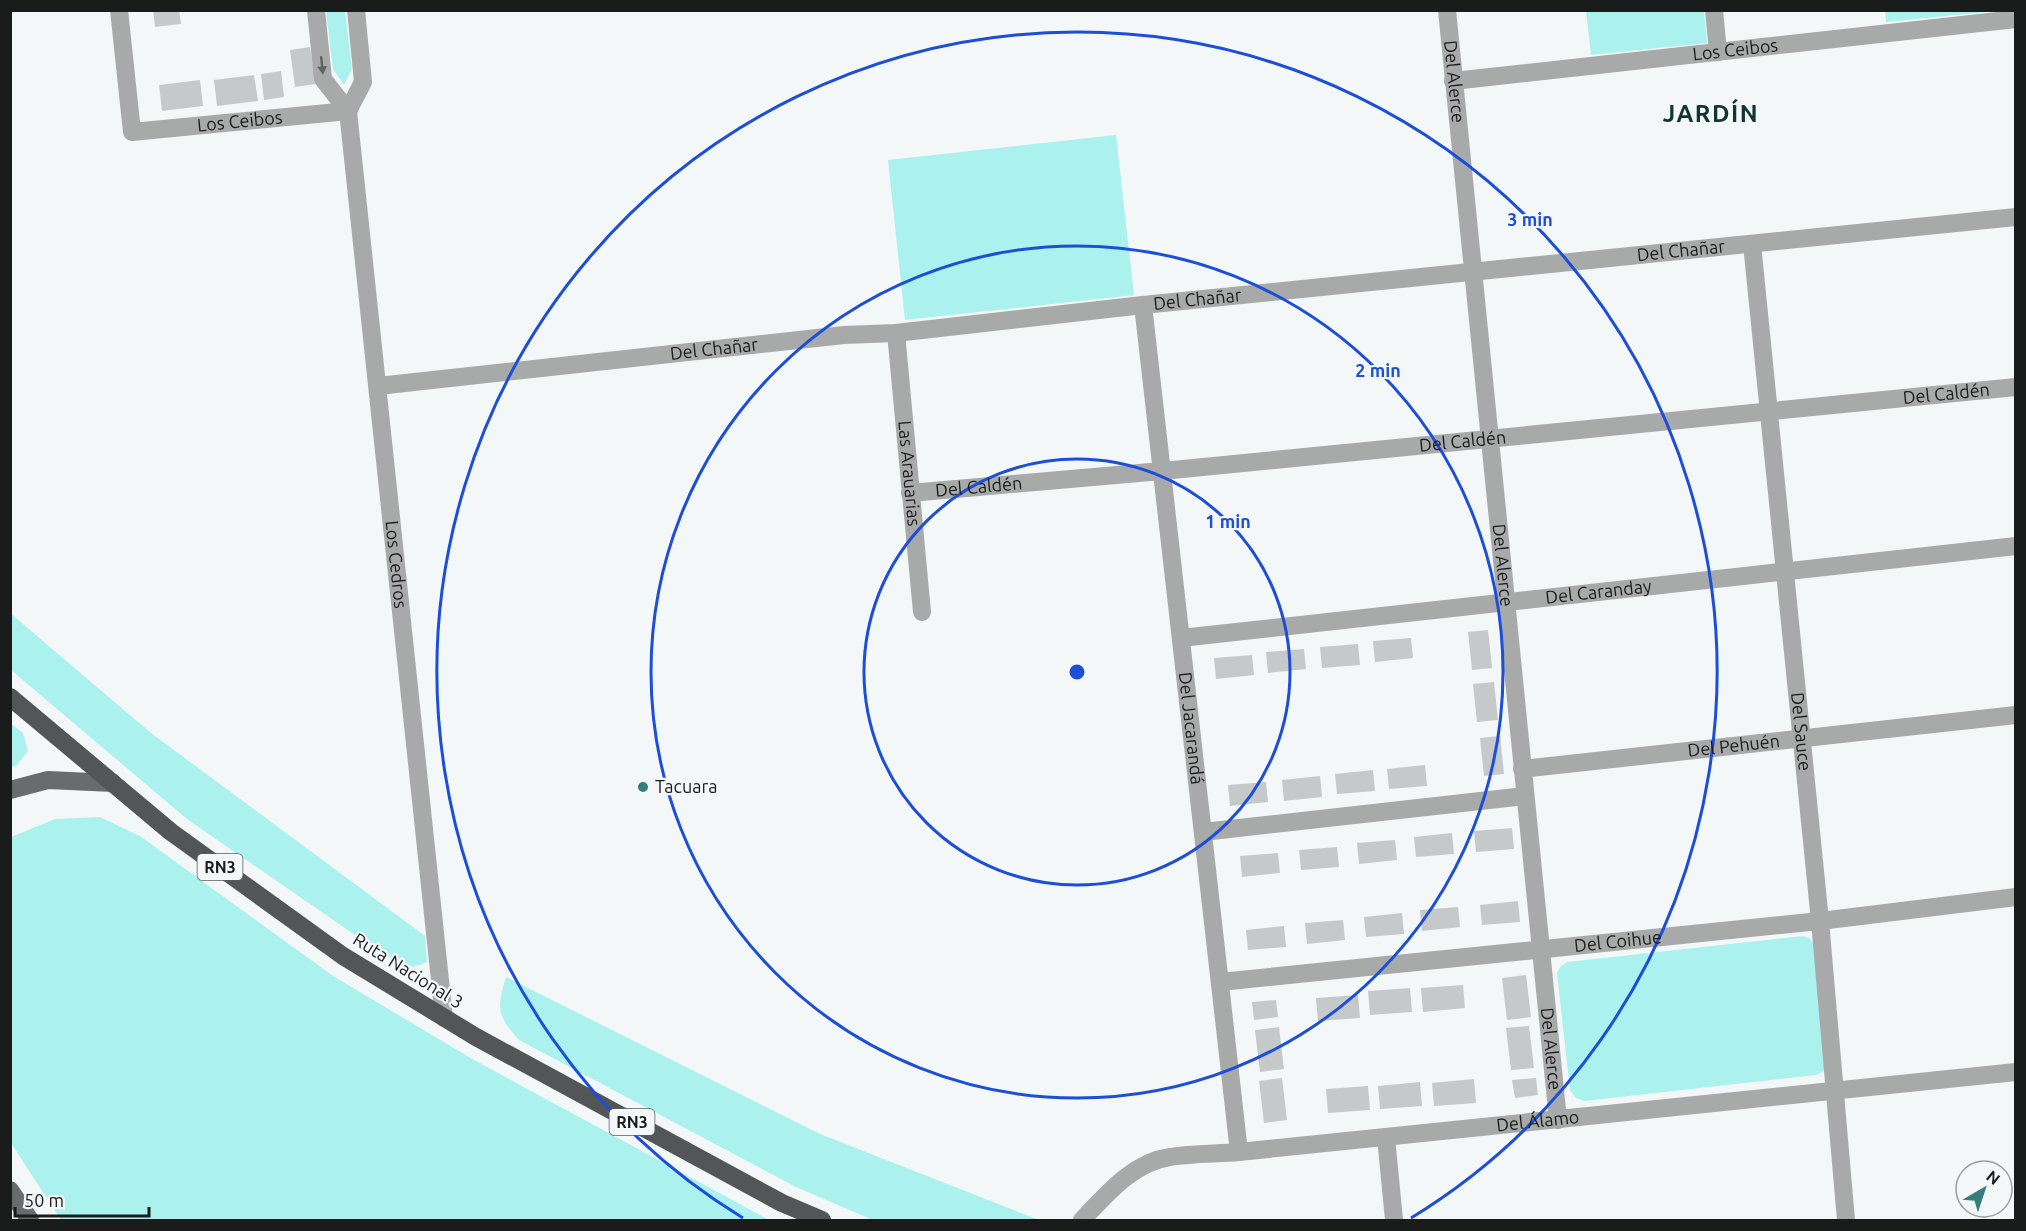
<svg xmlns="http://www.w3.org/2000/svg" width="2026" height="1231" font-family="Ubuntu,sans-serif">
<style>
.green{fill:#abf1ee}
.building{fill:#c5c9c9}
.lines{fill:none;stroke-linecap:round;stroke-linejoin:round}
.minor{stroke:#a8aaaa;stroke-width:18}
.major{stroke:#686c6c;stroke-width:18}
.highway{stroke:#525656;stroke-width:18}
.oneway{fill:#616262}
.ring{fill:none;stroke:#1d4ed8;stroke-width:3}
.poi-dot{fill:#357e7c;stroke:#f3f7f7;stroke-width:2}
.labels{text-anchor:middle;stroke-width:4.5;stroke-linejoin:round;paint-order:stroke}
.shield{fill:#f3f7f7;stroke:#5b5d5d;stroke-width:1.5}
.shield-label{font-size:16px;font-weight:bold;fill:#1a1b1b}
.street-label{font-size:18px;fill:#1a1b1b;stroke:#f3f7f7}
.poi-label{font-size:18px;fill:#1a1b1b;stroke:#f3f7f7;text-anchor:start}
.district-label{font-size:24px;font-weight:bold;letter-spacing:1.5px;fill:#123534;stroke:#f3f7f7}
.centre{fill:#1d4ed8;stroke:#f3f7f7;stroke-width:3}
.ring-label{font-size:18px;text-anchor:middle;font-weight:bold;fill:#1d4ed8;stroke:#f3f7f7;stroke-width:4.5;stroke-linejoin:round;paint-order:stroke}
</style>
<rect width="100%" height="100%" fill="#f3f7f7"/>
<!-- green -->
<path class="green" d="M 326,11 L 345,11 L 352,69 L 344,85 L 333,69 Z
M 1586,11 L 1704,11 L 1707,43 L 1591,55 Z
M 1885,11 L 1885,10 L 1997,11 L 1886,22 Z
M 1116,135 L 1134,295 L 905,320 L 888,160 Z
M 10,613 L 151,733 L 425,936 L 427,962 L 413,967 L 384,955 L 187,819 L 11,670 Z
M 10,723 L 23,733 L 28,751 L 16,766 L 11,767 Z
M 100,817 L 140,836 L 333,976 L 474,1060 L 769,1220 L 61,1220 L 11,1143 L 11,837 L 55,819 Z
M 1803,936 L 1809,938 L 1813,943 L 1826,1063 L 1824,1071 L 1816,1075 L 1584,1101 L 1576,1098 L 1570,1090 L 1557,973 L 1560,967 L 1567,962 Z
M 506,977 L 820,1134 L 1039,1220 L 873,1220 L 796,1187 L 519,1040 C 496,1014 497,1009 506,977 Z"/>
<!-- building -->
<path class="building" d="M 153,10 L 179,10 L 181,24 L 155,27 Z
M 310,47 L 316,84 L 295,87 L 290,50 Z
M 281,71 L 284,97 L 264,100 L 261,74 Z
M 254,75 L 258,101 L 217,106 L 214,80 Z
M 200,80 L 203,106 L 162,111 L 159,85 Z
M 1488,630 L 1492,668 L 1472,670 L 1468,632 Z
M 1411,638 L 1413,658 L 1375,662 L 1373,641 Z
M 1358,644 L 1360,665 L 1322,668 L 1320,647 Z
M 1304,649 L 1306,669 L 1268,673 L 1266,652 Z
M 1252,655 L 1254,675 L 1216,679 L 1214,658 Z
M 1494,682 L 1498,720 L 1477,722 L 1473,684 Z
M 1500,736 L 1504,774 L 1484,776 L 1480,738 Z
M 1425,765 L 1427,786 L 1389,789 L 1387,769 Z
M 1373,770 L 1375,791 L 1337,794 L 1335,774 Z
M 1320,776 L 1322,797 L 1284,801 L 1282,780 Z
M 1266,782 L 1268,802 L 1230,806 L 1228,785 Z
M 1512,828 L 1514,849 L 1476,852 L 1474,831 Z
M 1452,833 L 1454,854 L 1416,857 L 1414,837 Z
M 1395,840 L 1397,860 L 1359,864 L 1357,843 Z
M 1337,847 L 1339,867 L 1301,870 L 1299,850 Z
M 1278,853 L 1280,873 L 1242,877 L 1240,856 Z
M 1518,901 L 1520,922 L 1482,925 L 1480,905 Z
M 1458,907 L 1460,927 L 1422,931 L 1420,910 Z
M 1402,913 L 1404,934 L 1366,937 L 1364,917 Z
M 1343,920 L 1345,940 L 1307,944 L 1305,923 Z
M 1284,926 L 1286,947 L 1248,950 L 1246,930 Z
M 1526,975 L 1531,1017 L 1507,1020 L 1502,978 Z
M 1463,985 L 1465,1008 L 1423,1012 L 1421,988 Z
M 1410,988 L 1412,1012 L 1370,1015 L 1368,991 Z
M 1358,995 L 1360,1018 L 1318,1021 L 1316,998 Z
M 1276,1000 L 1278,1017 L 1254,1020 L 1252,1002 Z
M 1529,1026 L 1534,1068 L 1511,1070 L 1506,1028 Z
M 1279,1027 L 1284,1069 L 1260,1072 L 1255,1030 Z
M 1282,1078 L 1287,1120 L 1264,1123 L 1259,1081 Z
M 1536,1078 L 1538,1095 L 1515,1098 L 1512,1080 Z
M 1474,1079 L 1476,1103 L 1434,1106 L 1432,1083 Z
M 1420,1082 L 1422,1106 L 1380,1109 L 1378,1086 Z
M 1368,1086 L 1370,1110 L 1328,1113 L 1326,1089 Z"/>
<g class="lines">
<!-- minor -->
<g class="minor">
<path id="s1" d="M 119,10 L 132,132 L 348,111"/>
<path id="s2" d="M 316,10 L 323,79 L 348,111 L 444,1018"/>
<path id="s3" d="M 1447,10 L 1558,1120"/>
<path d="M 1714,10 L 1718,52"/>
<path id="s4" d="M 1453,81 L 2016,19"/>
<path d="M 348,111 L 363,82 L 356,10"/>
<path id="s5" d="M 1752,244 L 1820,921 L 1846,1220"/>
<path id="s6" d="M 1143,305 L 1239,1152"/>
<path id="s7" d="M 896,333 L 922,612"/>
<path id="s8" d="M 378,386 L 844,335 L 896,333 L 1143,305 L 2016,217"/>
<path id="s9" d="M 910,493 L 1162,471 L 2016,387"/>
<path id="s10" d="M 1181,638 L 2016,546"/>
<path id="s11" d="M 1522,769 L 2016,715"/>
<path d="M 1203,832 L 1525,796"/>
<path id="s12" d="M 1220,982 L 1820,921 L 2016,897"/>
<path d="M 1386,1137 L 1394,1220"/>
<path id="s13" d="M 1082,1220 C 1106,1195 1133,1162 1170,1157 C 1193,1153 1217,1154 1239,1152 L 2016,1072"/>
</g>
<!-- major -->
<path class="major" d="M 10,790 L 48,780 L 113,783
M 10,1190 L 30,1220"/>
<!-- highway -->
<path class="highway" d="M 10,697 L 171,832 L 343,956 L 476,1037 L 782,1203 L 822,1220"/>
</g>
<!-- one-way arrows -->
<defs><path id="oneway-solid" d="M-6-.8H1V-3.2L6.5 0L1 3.2V.8H-6Z" transform="scale(1.5)"/></defs>
<use class="oneway" href="#oneway-solid" transform="translate(322 65) rotate(84)"/>
<!-- distance rings -->
<g class="ring">
<circle cx="1077" cy="672" r="213"/>
<circle cx="1077" cy="672" r="426"/>
<path d="M743 1218A640 640 0 1 1 1411 1218"/>
</g>
<!-- markers -->
<circle class="poi-dot" cx="643" cy="787" r="6"/>
<g class="labels">
<!-- shield labels -->
<g class="shield">
<rect x="197.5" y="854" width="45" height="26" rx="4.5"/>
<rect x="609.5" y="1109" width="45" height="26" rx="4.5"/>
</g>
<g class="shield-label">
<text x="220" y="873">RN3</text>
<text x="632" y="1128">RN3</text>
</g>
<!-- street labels -->
<g class="street-label">
<text dy="6" stroke="none"><textPath href="#s4" startOffset="284">Los Ceibos</textPath></text>
<text dy="6" stroke="none"><textPath href="#s3" startOffset="72">Del Alerce</textPath></text>
<text dy="6" stroke="none"><textPath href="#s1" startOffset="231">Los Ceibos</textPath></text>
<text dy="6" stroke="none"><textPath href="#s8" startOffset="1310">Del Chañar</textPath></text>
<text dy="6" stroke="none"><textPath href="#s8" startOffset="824">Del Chañar</textPath></text>
<text dy="6" stroke="none"><textPath href="#s8" startOffset="338">Del Chañar</textPath></text>
<text dy="6" stroke="none"><textPath href="#s9" startOffset="1041">Del Caldén</textPath></text>
<text dy="6" stroke="none"><textPath href="#s9" startOffset="555">Del Caldén</textPath></text>
<text dy="6" stroke="none"><textPath href="#s7" startOffset="141">Las Arauarias</textPath></text>
<text dy="6" stroke="none"><textPath href="#s9" startOffset="69">Del Caldén</textPath></text>
<text dy="6" stroke="none"><textPath href="#s2" startOffset="566">Los Cedros</textPath></text>
<text dy="6" stroke="none"><textPath href="#s3" startOffset="558">Del Alerce</textPath></text>
<text dy="6" stroke="none"><textPath href="#s10" startOffset="420">Del Caranday</textPath></text>
<text dy="6" stroke="none"><textPath href="#s6" startOffset="426">Del Jacarandá</textPath></text>
<text dy="6" stroke="none"><textPath href="#s5" startOffset="490">Del Sauce</textPath></text>
<text dy="6" stroke="none"><textPath href="#s11" startOffset="213">Del Pehuén</textPath></text>
<text dy="6" stroke="none"><textPath href="#s12" startOffset="400">Del Coihue</textPath></text>
<text transform="translate(408 971) rotate(32)" y="6">Ruta Nacional 3</text>
<text dy="6" stroke="none"><textPath href="#s3" startOffset="1044">Del Alerce</textPath></text>
<text dy="6" stroke="none"><textPath href="#s13" startOffset="480">Del Álamo</textPath></text>
</g>
<!-- poi labels -->
<g class="poi-label">
<text x="655" y="793">Tacuara</text>
</g>
<!-- district labels -->
<g class="district-label">
<text x="1711" y="122">JARDÍN</text>
</g>
</g>
<circle cx="1077" cy="672" r="9" class="centre"/>
<g class="ring-label">
<text x="1530" y="226">3 min</text>
<text x="1378" y="377">2 min</text>
<text x="1228" y="528">1 min</text>
</g>
<!-- border -->
<rect width="2026" height="1231" fill="none" stroke="#1a1b1b" stroke-width="24"/>
<!-- north arrow -->
<g transform="translate(1984 1189) rotate(39)"><circle r="28" fill="#f3f7f7" stroke="#9c9f9f" stroke-width="1.5"/>
<path d="M0-4.5L10 22L0 15L-10 22Z" fill="#357e7c"/>
<text y="-9" font-size="16" font-weight="bold" text-anchor="middle" fill="#1a1b1b">N</text>
</g>
<!-- scale -->
<path d="M15 1207v9h134v-9" fill="none" stroke="#1a1b1b" stroke-width="3"/>
<text x="24" y="1207" font-size="18" fill="#1a1b1b" stroke="#f3f7f7" stroke-width="4.5" paint-order="stroke">50 m</text>
</svg>
